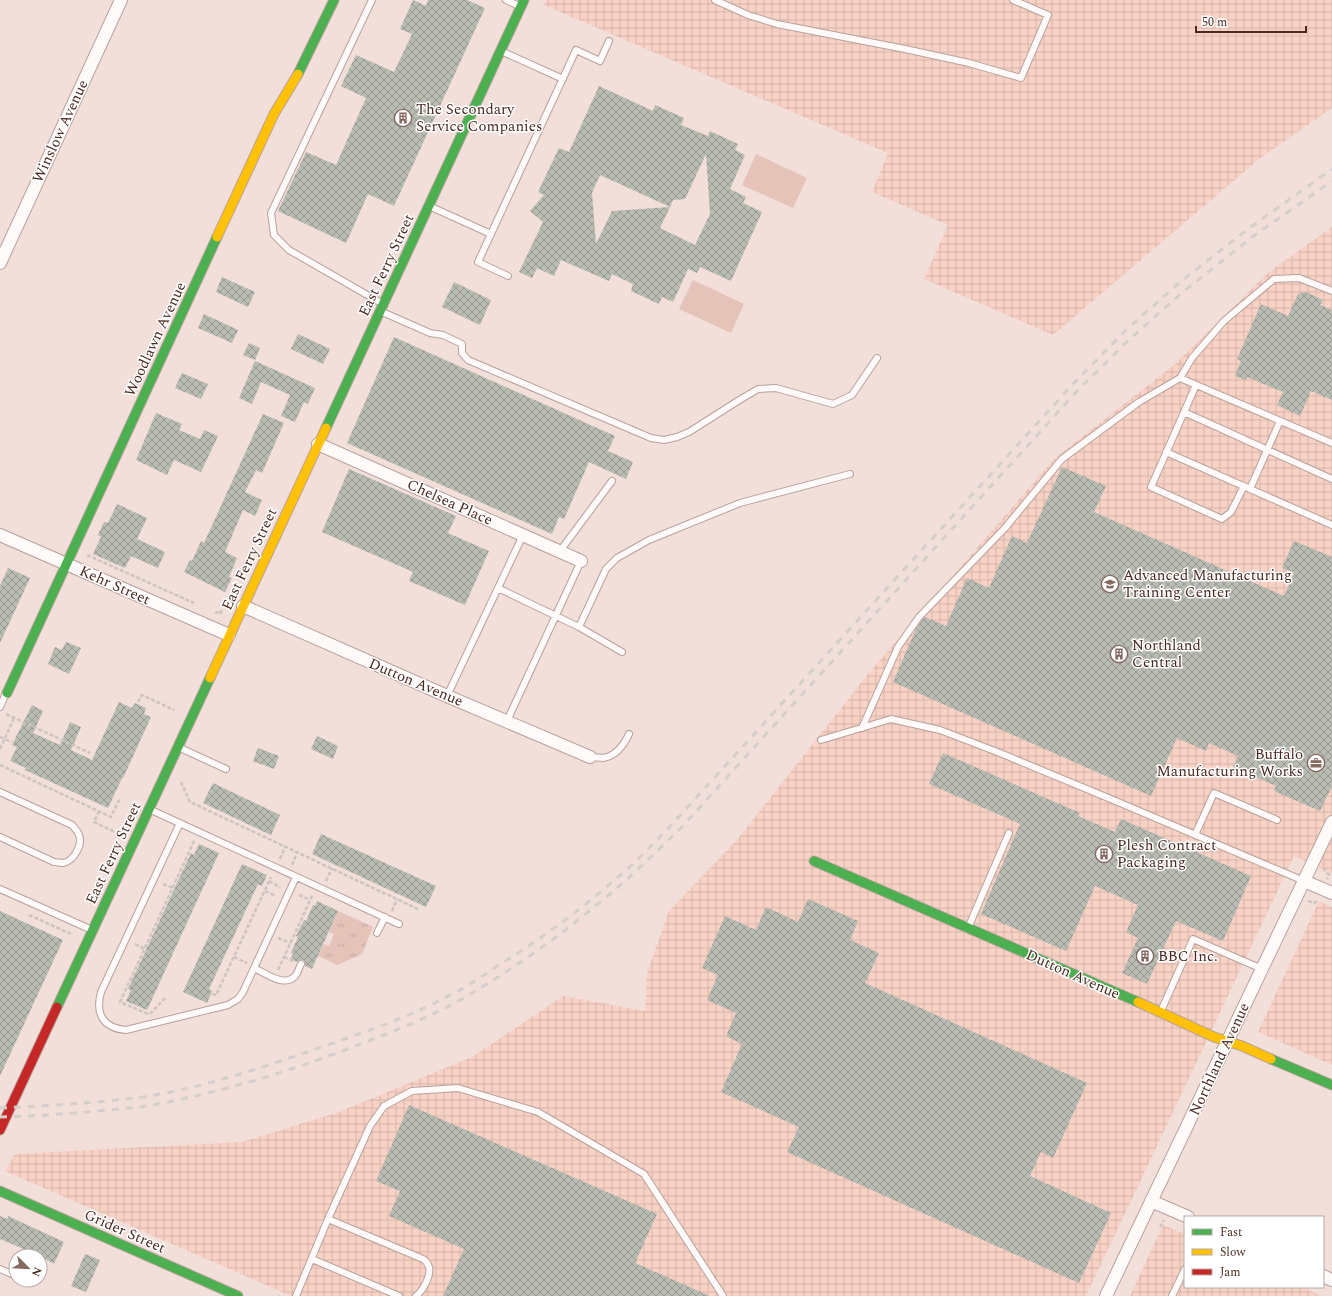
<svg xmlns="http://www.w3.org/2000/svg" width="1332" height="1296" font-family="Spectral,serif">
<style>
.industrial{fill:url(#industrial-grid)}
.grass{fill:#e6c3b9}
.park{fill:url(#park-tufts)}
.building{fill:url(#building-cross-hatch);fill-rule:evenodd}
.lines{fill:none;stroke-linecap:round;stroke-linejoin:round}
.lane-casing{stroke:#b8a19b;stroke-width:8}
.street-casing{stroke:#b8a19b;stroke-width:14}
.fast-casing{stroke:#b8a19b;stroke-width:11}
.slow-casing{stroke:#b8a19b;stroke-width:11}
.jam-casing{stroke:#b8a19b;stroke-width:11}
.path{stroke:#cdc4c1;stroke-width:2.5;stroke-dasharray:4 2;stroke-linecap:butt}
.lane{stroke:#fdfaf9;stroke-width:6}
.street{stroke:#fdfaf9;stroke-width:12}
.fast{stroke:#4caf50;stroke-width:9}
.slow{stroke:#ffc107;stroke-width:9}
.jam{stroke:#c62828;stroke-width:9}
.rail{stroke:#d4cecc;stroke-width:3;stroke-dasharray:7 7;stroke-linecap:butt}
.labels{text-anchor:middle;stroke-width:3;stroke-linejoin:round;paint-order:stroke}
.poi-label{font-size:15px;fill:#49291f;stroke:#fff;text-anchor:start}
.street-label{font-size:15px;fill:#49291f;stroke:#fff}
</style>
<defs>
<pattern id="industrial-grid" width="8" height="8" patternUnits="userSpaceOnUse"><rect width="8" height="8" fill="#f9d2c6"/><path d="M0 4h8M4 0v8" fill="none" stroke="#d7b4aa"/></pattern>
<pattern id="park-tufts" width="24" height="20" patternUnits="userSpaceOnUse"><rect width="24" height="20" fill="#e6c3b9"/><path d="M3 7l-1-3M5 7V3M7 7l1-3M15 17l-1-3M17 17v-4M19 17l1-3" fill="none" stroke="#c7a89f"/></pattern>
<pattern id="building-cross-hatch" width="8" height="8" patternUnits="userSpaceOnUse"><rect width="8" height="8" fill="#b9bcb3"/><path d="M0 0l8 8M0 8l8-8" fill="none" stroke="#989991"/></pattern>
</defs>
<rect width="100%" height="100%" fill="#f2dfda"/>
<!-- industrial -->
<path class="industrial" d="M 546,0 L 1332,0 L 1332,108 L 1259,159 L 1053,335 L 924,279 L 948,225 L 872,192 L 888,153 L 544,5 Z
M 1332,227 L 1332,873 L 1294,856 L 1086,1296 L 291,1296 L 5,1171 L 15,1154 L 242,1142 L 339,1112 L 472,1057 L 563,996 L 645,1011 L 647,973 L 669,911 L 737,840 L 868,674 L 1055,458 L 1174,365 L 1269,272 Z
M 1319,901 L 1332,907 L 1332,1065 L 1258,1032 Z
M 1163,1225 L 1185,1234 L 1185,1287 L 1302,1287 L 1322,1296 L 1130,1296 Z"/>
<!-- grass -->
<path class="grass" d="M 756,154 L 807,178 L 793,208 L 742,185 Z
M 693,280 L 744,304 L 731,333 L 679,309 Z"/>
<!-- park -->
<path class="park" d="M 338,911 L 373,927 L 362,954 L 337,965 L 318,956 L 324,944 L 329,946 L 334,934 L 329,932 Z"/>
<!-- building -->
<path class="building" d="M 413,0 L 426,6 L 428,0 L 467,0 L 485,8 L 394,206 L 368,194 L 346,243 L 278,211 L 306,152 L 336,165 L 366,98 L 341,86 L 356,55 L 394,72 L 412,34 L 400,29 Z
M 599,86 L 653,111 L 655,105 L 684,118 L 681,125 L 708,136 L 710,131 L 738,144 L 735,150 L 745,155 L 730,189 L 746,197 L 743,203 L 762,212 L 731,281 L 700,267 L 697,273 L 688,269 L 673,302 L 662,297 L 659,304 L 631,291 L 633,284 L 612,274 L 609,281 L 561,260 L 554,276 L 537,268 L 532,278 L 519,272 L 543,222 L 530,211 L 544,195 L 538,192 L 559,148 L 569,152 ZM 706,154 L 710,214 L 695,245 L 660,228 L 670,207 L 612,211 L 596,244 L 592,193 L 600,175 L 670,207 L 673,200 L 685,199 Z
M 222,277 L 255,292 L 248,307 L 216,292 Z
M 454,282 L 491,300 L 480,325 L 442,307 Z
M 1306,292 L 1323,300 L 1320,305 L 1332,310 L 1332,400 L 1311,391 L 1300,416 L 1277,405 L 1283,392 L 1247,377 L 1246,380 L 1235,376 L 1241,361 L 1237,359 L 1261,304 L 1288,316 L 1298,294 Z
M 204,314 L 238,330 L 232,343 L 198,328 Z
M 298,334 L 330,349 L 323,364 L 291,349 Z
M 394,337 L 615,436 L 608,451 L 633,462 L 626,479 L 589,462 L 564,519 L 559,517 L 552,534 L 347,443 Z
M 249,343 L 260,348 L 255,360 L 243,355 Z
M 255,361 L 315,388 L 308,404 L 304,402 L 295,422 L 281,416 L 290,395 L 261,382 L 252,404 L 239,398 Z
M 182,373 L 208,384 L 201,399 L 175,388 Z
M 156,413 L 182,424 L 179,430 L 200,439 L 204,430 L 218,436 L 201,472 L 174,460 L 167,475 L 136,460 Z
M 263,414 L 284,423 L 262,473 L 256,470 L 245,492 L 262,500 L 255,516 L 243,510 L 225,552 L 237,558 L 229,577 L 232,578 L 225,592 L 184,572 L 190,560 L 192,561 L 201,541 L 204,543 Z
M 1062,467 L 1106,486 L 1094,512 L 1284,596 L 1294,573 L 1282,568 L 1294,541 L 1332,557 L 1332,786 L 1320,811 L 1274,791 L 1276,786 L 1233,767 L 1238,756 L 1209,743 L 1206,751 L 1177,738 L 1151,796 L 893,682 L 916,629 L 922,620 L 925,617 L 946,626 L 967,578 L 989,588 L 1012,536 L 1027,543 Z
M 349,469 L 456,516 L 448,533 L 489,551 L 465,605 L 409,581 L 413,572 L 322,532 Z
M 117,504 L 147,518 L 137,539 L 165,552 L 158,568 L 131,556 L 125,568 L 93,554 L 101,537 L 98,535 L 104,522 L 108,523 Z
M 8,568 L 30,578 L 0,643 L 0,586 Z
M 66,642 L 81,648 L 69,674 L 48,664 L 55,647 L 62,650 Z
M 119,702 L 132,708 L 135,703 L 146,708 L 144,714 L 151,717 L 123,778 L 122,778 L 108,808 L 25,770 L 26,768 L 10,761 L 17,747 L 12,745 L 32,705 L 43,711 L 33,733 L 60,745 L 70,722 L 81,727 L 71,750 L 92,760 Z
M 317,736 L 338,746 L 333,759 L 311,749 Z
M 258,748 L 279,756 L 274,769 L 253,761 Z
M 943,753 L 1080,813 L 1078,816 L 1115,832 L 1121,819 L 1251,876 L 1223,941 L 1176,921 L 1147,984 L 1122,973 L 1138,938 L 1126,932 L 1138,905 L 1095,886 L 1066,951 L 981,914 L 1020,824 L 929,784 Z
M 213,783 L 280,815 L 271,835 L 203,803 Z
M 321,834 L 436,886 L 426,907 L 312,854 Z
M 199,844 L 219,853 L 147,1010 L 126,1001 L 131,990 L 128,989 L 191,853 L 194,855 Z
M 242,864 L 267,875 L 262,886 L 258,884 L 209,989 L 212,991 L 207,1003 L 183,992 Z
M 808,899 L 858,921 L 850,940 L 879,953 L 865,983 L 1087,1083 L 1053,1158 L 1041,1152 L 1030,1176 L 1111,1213 L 1079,1283 L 787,1152 L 799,1127 L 721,1092 L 742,1044 L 726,1036 L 736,1013 L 707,1000 L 718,975 L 702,968 L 725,916 L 756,930 L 766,907 L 798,922 Z
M 317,901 L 338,911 L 312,969 L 305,966 L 305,962 L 303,960 L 299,960 L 297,962 L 291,959 L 293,954 L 291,953 L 298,937 L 296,936 L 304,920 L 306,921 L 313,905 L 315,906 Z
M 0,911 L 63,940 L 0,1076 Z
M 409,1105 L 657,1214 L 635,1263 L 710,1296 L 443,1296 L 464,1249 L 389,1216 L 400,1191 L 376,1181 Z
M 0,1216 L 7,1219 L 8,1216 L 64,1242 L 54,1264 L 40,1256 L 0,1239 Z
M 85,1254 L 100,1260 L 86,1292 L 71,1286 Z"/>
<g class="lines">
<defs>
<path id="lane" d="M 372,0 L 271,213 L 274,235 L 289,250 L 383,304
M 506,0 L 521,7
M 715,0 L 748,15 L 777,24 L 905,49 L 969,63 L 1021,78 L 1048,15 L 1013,0
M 501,51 L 563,79
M 429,206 L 491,234
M 508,276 L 478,262 L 576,50 L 600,61 L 609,41
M 380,311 L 430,333 L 443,335 L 462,344 L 462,353 L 468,360 L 651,438 L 664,440 L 677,437 L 689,432 L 741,399 L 758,389 L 776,388 L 833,404 L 852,395 L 877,358
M 1180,378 L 1192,358 L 1224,321 L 1274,279 L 1299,278 L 1332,291
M 1196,385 L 1151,487 L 1222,519 L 1231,512 L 1244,486
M 1184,412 L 1332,479
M 1166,452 L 1332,525
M 1250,489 L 1280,421
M 560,551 L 612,481
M 498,588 L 579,627 L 606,569 L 617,558 L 649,540 L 740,503 L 850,474
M 579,627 L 622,652
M 447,696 L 523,535
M 0,707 L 6,693
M 507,721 L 581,561
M 862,728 L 898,647 L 919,617 L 1005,528 L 1062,459 L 1139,402 L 1180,378 L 1332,443
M 821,740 L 891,719 L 940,730 L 1000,753 L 1118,802 L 1304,881
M 178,747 L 226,769
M 590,757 C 594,757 600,758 603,758 C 616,756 624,745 629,734
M 0,792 L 72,825 C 74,828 78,831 79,835 C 83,845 74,860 64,863 C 61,863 57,862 54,862 L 0,837
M 149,809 L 399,924
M 180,823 L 101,992 C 95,1014 103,1028 126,1030 L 228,1005 L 238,999 L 243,992 L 296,877
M 1195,835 L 1214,793 L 1277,820
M 0,889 L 92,930
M 968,928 L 1009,833
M 377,933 L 385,917
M 254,968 C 265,973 285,988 295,976 C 298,973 299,968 301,964
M 1161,1011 L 1193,939 L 1262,969
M 328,1219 L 423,1259 C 426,1261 428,1263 429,1267 C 431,1276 423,1291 416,1296
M 312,1259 L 399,1296
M 0,1269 L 16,1276
M 24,1280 L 29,1282
M 296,1296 L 328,1219 L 370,1126 L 384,1106 L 412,1091 L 458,1088 L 538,1112 L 644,1174 L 723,1296
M 1172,1296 L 1185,1269"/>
<path id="street" d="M 0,263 L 121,0
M 318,444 L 581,561
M 0,535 L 229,635
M 243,606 L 447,696 L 590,757
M 1304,881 L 1332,893
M 1151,1201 L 1188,1217
M 1323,1276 L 1332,1280
M 1106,1296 L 1332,822"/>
<path id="fast" d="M 298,74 L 334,0
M 326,428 L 524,0
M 7,693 L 217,237
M 814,861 L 1138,1002
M 57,1007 L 210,678
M 1271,1059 L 1332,1085
M 0,1191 L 238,1296"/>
<path id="slow" d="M 217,237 L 274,114 L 298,74
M 210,678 L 326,428
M 1138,1002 L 1214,1037 L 1242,1046 L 1271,1059"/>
<path id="jam" d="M 0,1130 L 57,1007"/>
</defs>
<!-- lane casing -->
<use href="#lane" class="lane-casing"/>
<!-- street casing -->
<use href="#street" class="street-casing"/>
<!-- fast casing -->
<use href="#fast" class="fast-casing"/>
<!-- slow casing -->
<use href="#slow" class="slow-casing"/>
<!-- jam casing -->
<use href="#jam" class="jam-casing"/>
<!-- path -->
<path class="path" d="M 87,555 L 194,603
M 215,613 L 216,613 L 221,611 L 221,614
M 138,702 L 142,695 L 174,710
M 6,714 L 90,753
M 0,737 L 12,742
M 0,749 L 14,718
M 0,765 L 111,817 L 120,798
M 181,782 L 190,802 L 420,910
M 99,811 L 94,822 L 117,833
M 280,859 L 285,847
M 292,865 L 297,853
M 1323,868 L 1329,875 L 1327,879
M 269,881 L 280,887
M 326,881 L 332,868
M 163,884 L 173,888
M 265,891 L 276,896
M 299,895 L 310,900
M 1308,901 L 1315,903 L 1317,900
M 392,911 L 397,899
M 29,915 L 71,934
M 278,938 L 290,943
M 135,944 L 145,949
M 234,957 L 247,963
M 284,957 L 293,961
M 278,970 L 313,894
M 212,994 L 216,995 L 217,993 L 271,877
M 148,1014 L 120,1002 L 195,839
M 150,1014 L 165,998
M 1160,1227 L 1164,1220
M 279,1296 L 280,1296"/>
<!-- lane -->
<use href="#lane" class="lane"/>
<!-- street -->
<use href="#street" class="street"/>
<!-- fast -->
<use href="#fast" class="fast"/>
<!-- slow -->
<use href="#slow" class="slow"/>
<!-- jam -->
<use href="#jam" class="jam"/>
<!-- rail -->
<path class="rail" d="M 0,1108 C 45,1106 91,1103 136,1098 C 195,1090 251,1071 307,1052 C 357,1035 408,1018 454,993 C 469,986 482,976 496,967 C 546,936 594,900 637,860 C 650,847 662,835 674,822 L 1073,384 L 1124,332 L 1179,283 L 1248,229 L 1332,169
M 0,1117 C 33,1116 66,1114 99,1111 C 113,1109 127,1109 141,1107 C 218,1094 295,1070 368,1041 C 399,1029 432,1016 462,999 C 510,971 556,939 599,903 C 628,880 654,854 681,828 L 1079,389 L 1131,338 L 1184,291 L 1255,235 L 1332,181"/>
</g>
<!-- icons -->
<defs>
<symbol id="building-ring" viewBox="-11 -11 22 22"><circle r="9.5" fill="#fff" stroke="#846960" stroke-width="1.5"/><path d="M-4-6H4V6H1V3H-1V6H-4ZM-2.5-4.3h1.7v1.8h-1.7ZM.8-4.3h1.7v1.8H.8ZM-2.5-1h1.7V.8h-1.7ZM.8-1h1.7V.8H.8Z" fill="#846960"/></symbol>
<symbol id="school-ring" viewBox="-11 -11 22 22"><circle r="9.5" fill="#fff" stroke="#846960" stroke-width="1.5"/><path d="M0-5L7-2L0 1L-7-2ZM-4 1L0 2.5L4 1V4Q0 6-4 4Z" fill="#846960"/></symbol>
<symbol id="office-ring" viewBox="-11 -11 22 22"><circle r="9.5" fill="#fff" stroke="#846960" stroke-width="1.5"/><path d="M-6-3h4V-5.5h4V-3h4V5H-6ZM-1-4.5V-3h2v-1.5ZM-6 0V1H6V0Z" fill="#846960"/></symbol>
</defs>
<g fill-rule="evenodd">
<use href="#building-ring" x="393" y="108" width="20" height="20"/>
<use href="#school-ring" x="1100" y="574" width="20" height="20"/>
<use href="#building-ring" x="1109" y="644" width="20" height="20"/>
<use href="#office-ring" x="1306" y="753" width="20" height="20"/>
<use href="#building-ring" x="1094" y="844" width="20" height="20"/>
<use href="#building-ring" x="1135" y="946" width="20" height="20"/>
</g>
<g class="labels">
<!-- poi labels -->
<g class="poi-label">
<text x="416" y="114">The Secondary<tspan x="416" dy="17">Service Companies</tspan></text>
<text x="1123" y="580">Advanced Manufacturing<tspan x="1123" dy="17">Training Center</tspan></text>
<text x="1132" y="650">Northland<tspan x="1132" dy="17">Central</tspan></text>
<text x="1303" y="759" text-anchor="end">Buffalo<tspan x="1303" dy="17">Manufacturing Works</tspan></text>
<text x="1117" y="850">Plesh Contract<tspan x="1117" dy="17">Packaging</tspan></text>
<text x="1158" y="961">BBC Inc.</text>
</g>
<!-- street labels -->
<g class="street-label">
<text transform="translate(60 131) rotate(-65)" y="5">Winslow Avenue</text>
<text transform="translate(386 265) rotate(-65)" y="5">East Ferry Street</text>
<text transform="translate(155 339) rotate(-65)" y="5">Woodlawn Avenue</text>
<text transform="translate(450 502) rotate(24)" y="5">Chelsea Place</text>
<text transform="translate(249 559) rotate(-65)" y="5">East Ferry Street</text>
<text transform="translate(115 585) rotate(24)" y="5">Kehr Street</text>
<text transform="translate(416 682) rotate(23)" y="5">Dutton Avenue</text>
<text transform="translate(113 853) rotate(-65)" y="5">East Ferry Street</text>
<text transform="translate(1073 974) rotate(24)" y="5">Dutton Avenue</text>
<text transform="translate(1219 1059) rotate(-65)" y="5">Northland Avenue</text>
<text transform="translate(125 1231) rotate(24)" y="5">Grider Street</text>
</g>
</g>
<!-- legend -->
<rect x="1184" y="1216" width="140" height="72" fill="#ffffff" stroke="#b6a9a5"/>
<rect x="1192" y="1229" width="20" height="6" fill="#4caf50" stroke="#b6a9a5"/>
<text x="1220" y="1236" font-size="12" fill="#49291f">Fast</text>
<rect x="1192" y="1249" width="20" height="6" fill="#ffc107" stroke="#b6a9a5"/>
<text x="1220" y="1256" font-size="12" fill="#49291f">Slow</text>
<rect x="1192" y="1269" width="20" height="6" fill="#c62828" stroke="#b6a9a5"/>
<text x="1220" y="1276" font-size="12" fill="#49291f">Jam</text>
<!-- north arrow -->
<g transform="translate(28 1268) rotate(114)"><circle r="19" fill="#ffffff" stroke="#b6a9a5"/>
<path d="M0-3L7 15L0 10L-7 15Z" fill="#846960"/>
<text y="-6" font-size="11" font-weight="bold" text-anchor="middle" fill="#49291f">N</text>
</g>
<!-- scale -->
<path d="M1196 26v6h110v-6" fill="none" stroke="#49291f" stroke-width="2"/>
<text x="1202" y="26" font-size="12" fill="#49291f" stroke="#ffffff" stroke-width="3" paint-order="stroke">50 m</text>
</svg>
